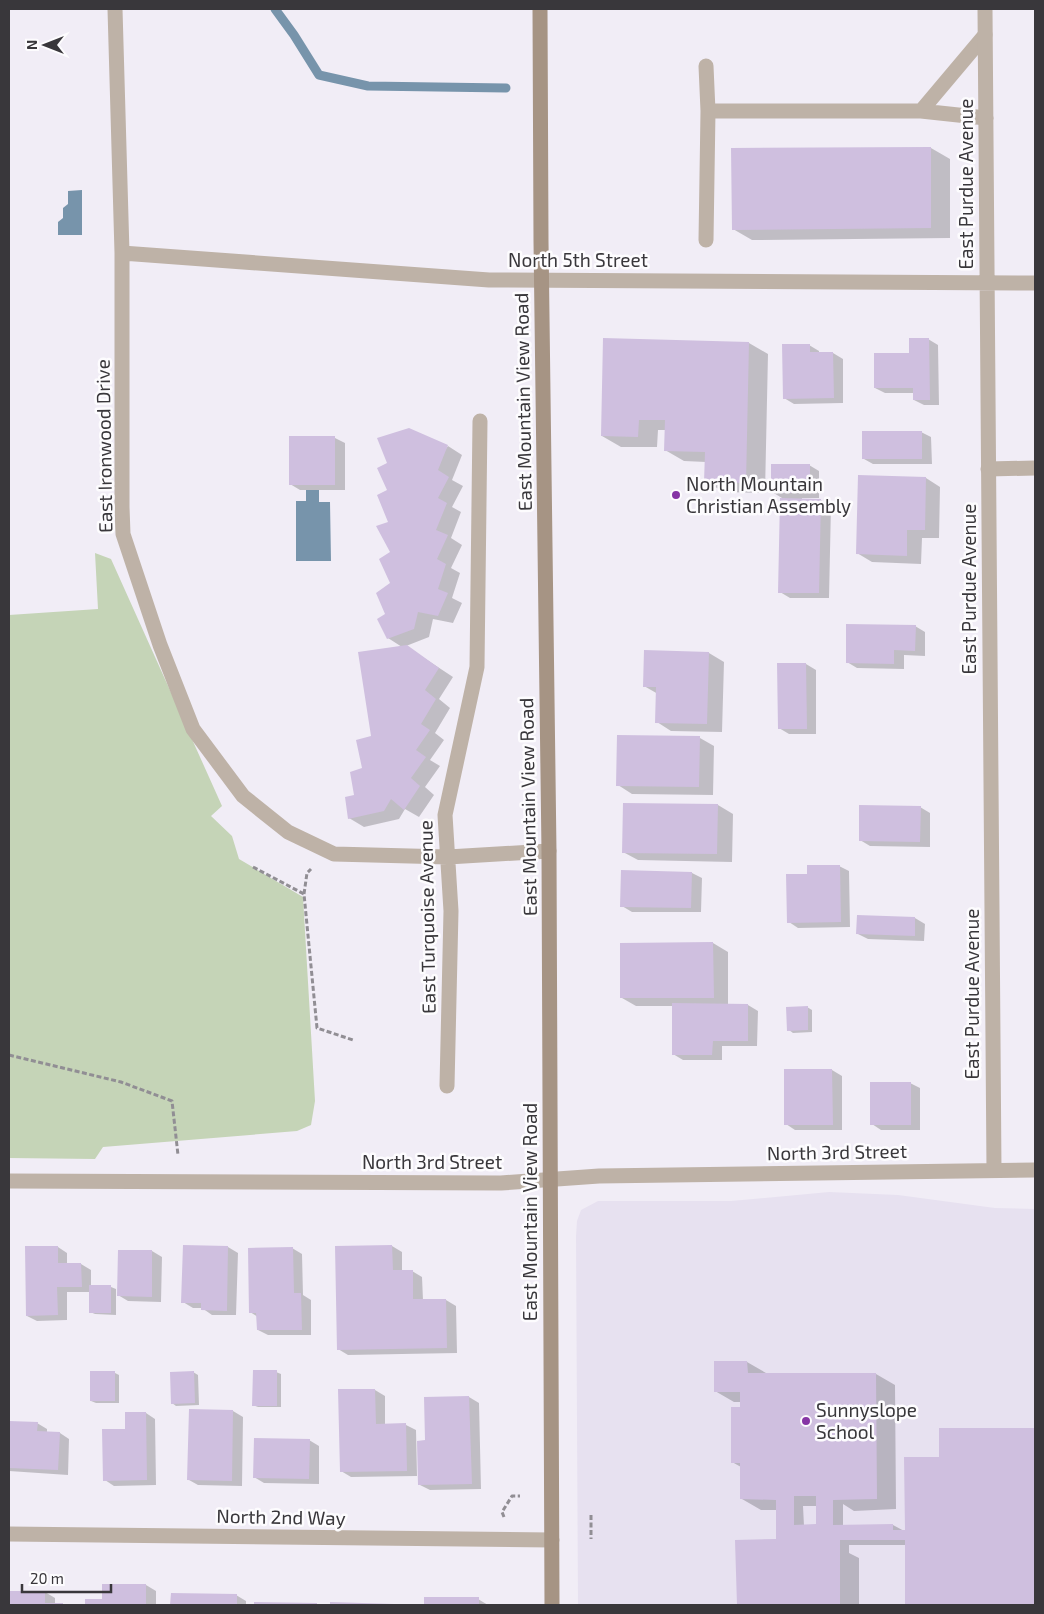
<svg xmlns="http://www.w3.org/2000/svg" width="1044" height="1614" font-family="'Exo 2',sans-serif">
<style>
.built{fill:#e7e1f0}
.green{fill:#c5d4b7}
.water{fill:#7794ab}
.shadow{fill:#0003;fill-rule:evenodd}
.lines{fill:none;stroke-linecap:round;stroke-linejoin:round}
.stream{stroke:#7794ab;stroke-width:9}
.building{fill:#cfbfdf;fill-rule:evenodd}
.path{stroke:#918e94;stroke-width:3;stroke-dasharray:5 2.5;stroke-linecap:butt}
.lane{stroke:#beb2a7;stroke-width:15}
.street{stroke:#beb2a7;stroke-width:15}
.secondary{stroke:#a69484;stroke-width:15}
.poi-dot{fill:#8635a5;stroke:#fdfcfe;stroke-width:2}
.labels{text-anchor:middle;stroke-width:5;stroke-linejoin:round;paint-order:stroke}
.street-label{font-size:19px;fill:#39373b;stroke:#fdfcfe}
.poi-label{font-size:19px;fill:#39373b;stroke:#fdfcfe;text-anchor:start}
</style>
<rect width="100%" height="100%" fill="#f1edf6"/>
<!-- built -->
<path class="built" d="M 829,1192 L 898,1195 L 995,1208 L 1035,1209 L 1035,1605 L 578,1605 L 576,1236 L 577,1221 L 581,1210 L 598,1201 L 731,1201 Z"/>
<!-- green -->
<path class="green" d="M 95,553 L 111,559 L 222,806 L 211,816 L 232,836 L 239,859 L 303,897 L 315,1101 L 311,1125 L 297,1131 L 103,1147 L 95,1159 L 9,1158 L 9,615 L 98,609 Z"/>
<!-- water -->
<path class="water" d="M 82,190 L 82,235 L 58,235 L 58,222 L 63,218 L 63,208 L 68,204 L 68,191 Z
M 306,490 L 319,490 L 319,502 L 330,502 L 331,561 L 296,561 L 296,501 L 306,501 Z"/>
<!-- shadow -->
<path class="shadow" d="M 931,148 L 950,159 L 950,238 L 752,240 L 733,229 Z
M 928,339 L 938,345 L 939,405 L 924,405 L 914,400 L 914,393 L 885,393 L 875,388 L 910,354 Z
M 749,343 L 768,354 L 765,493 L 724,492 L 705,481 L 706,462 L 684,461 L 665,450 L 666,430 L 658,430 L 657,447 L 621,447 L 602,436 Z
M 809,345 L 819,351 L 819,354 L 833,353 L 843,359 L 843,403 L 794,404 L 784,398 Z
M 921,432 L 931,437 L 932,464 L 873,464 L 864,459 Z
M 290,438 L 335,438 L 345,443 L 345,490 L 300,490 L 290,484 Z
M 448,446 L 462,455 L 452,480 L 463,486 L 452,507 L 461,512 L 451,538 L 462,545 L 451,568 L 460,573 L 452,598 L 462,603 L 453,623 L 433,619 L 429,637 L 406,646 L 453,677 L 439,699 L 450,708 L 435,733 L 444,740 L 430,760 L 440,766 L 425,787 L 434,795 L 419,817 L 405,809 L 399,819 L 364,827 L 349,818 L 372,736 L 402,647 L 388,638 L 387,615 L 391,584 L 392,552 L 389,523 Z
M 809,465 L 819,471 L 819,498 L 802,498 L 802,500 L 821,500 L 831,506 L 829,598 L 790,598 L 780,592 L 782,498 L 772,492 Z
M 926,478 L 940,487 L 939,538 L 922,538 L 921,564 L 872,562 L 857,553 Z
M 915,626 L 925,632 L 925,656 L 904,655 L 904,669 L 857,668 L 847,662 Z
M 709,653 L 724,662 L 722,732 L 671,731 L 657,722 L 658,694 L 644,686 Z
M 806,664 L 816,670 L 816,734 L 789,734 L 779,728 Z
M 700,738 L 714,746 L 713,795 L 632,794 L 618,785 Z
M 718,805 L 733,814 L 732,862 L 638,860 L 623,852 Z
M 920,807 L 930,813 L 930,847 L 870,846 L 860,840 Z
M 839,866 L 849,871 L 850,927 L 798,928 L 789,922 L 808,875 Z
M 692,873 L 702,878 L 701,912 L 632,912 L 622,906 Z
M 915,918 L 925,924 L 924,941 L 868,939 L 858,934 Z
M 713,943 L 728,952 L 728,1005 L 748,1005 L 758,1011 L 757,1046 L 722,1046 L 722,1060 L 683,1060 L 673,1054 L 673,1006 L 636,1006 L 622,998 Z
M 807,1007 L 812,1010 L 812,1032 L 793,1033 L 789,1030 Z
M 832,1070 L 842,1076 L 842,1130 L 795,1130 L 786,1124 Z
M 910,1083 L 920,1088 L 920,1130 L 881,1130 L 872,1124 Z
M 392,1246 L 402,1252 L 402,1271 L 412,1271 L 422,1277 L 423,1300 L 446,1300 L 456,1306 L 457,1353 L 348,1355 L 338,1349 Z
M 58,1247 L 67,1253 L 67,1264 L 81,1264 L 91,1270 L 91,1286 L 111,1287 L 116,1289 L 116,1315 L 95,1314 L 90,1312 L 90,1292 L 67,1292 L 67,1320 L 37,1321 L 27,1316 Z
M 228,1247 L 238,1253 L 236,1315 L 212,1315 L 202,1308 L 193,1308 L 183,1302 Z
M 292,1248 L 302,1254 L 303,1295 L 311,1300 L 311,1335 L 268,1335 L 258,1330 L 258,1317 L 250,1312 Z
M 152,1251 L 162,1257 L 161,1302 L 128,1301 L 118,1295 Z
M 747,1362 L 766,1373 L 876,1374 L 895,1385 L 896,1509 L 854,1511 L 843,1504 L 843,1526 L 893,1525 L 906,1532 L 941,1458 L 941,1430 L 1035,1429 L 1035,1605 L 907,1605 L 906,1545 L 849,1545 L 849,1553 L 859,1558 L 859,1605 L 738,1605 L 737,1541 L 777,1540 L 777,1510 L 761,1510 L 742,1499 L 741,1467 L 732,1462 L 741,1402 L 734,1402 L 715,1391 ZM 803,1506 L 817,1506 L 817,1525 L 804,1526 Z
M 193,1372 L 198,1375 L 199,1405 L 176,1406 L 172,1403 Z
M 276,1372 L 281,1374 L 281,1407 L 258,1407 L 253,1405 Z
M 115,1373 L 119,1375 L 119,1403 L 96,1403 L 91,1401 Z
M 375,1390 L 385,1396 L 385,1425 L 406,1425 L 416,1430 L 417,1476 L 351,1477 L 341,1471 Z
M 469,1397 L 479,1403 L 481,1489 L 430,1490 L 420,1485 L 426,1441 Z
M 233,1411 L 243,1417 L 242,1486 L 198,1485 L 189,1480 Z
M 146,1413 L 155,1419 L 156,1485 L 114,1486 L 105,1480 Z
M 9,1422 L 37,1423 L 47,1429 L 47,1433 L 60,1433 L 69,1439 L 68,1475 L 9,1471 Z
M 309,1440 L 319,1446 L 319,1484 L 264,1483 L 254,1477 Z
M 103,1585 L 146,1585 L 156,1591 L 156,1605 L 86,1605 L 86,1600 L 103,1600 Z
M 9,1592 L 45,1592 L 55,1598 L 55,1604 L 65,1605 L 9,1605 Z
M 172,1594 L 236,1595 L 246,1601 L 246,1605 L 172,1605 Z
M 426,1598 L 478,1599 L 488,1605 L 426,1605 Z
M 255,1603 L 316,1604 L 318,1605 L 255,1605 Z
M 331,1603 L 391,1605 L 392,1605 L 331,1605 Z"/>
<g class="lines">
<!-- stream -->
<path class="stream" d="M 275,9 L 294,35 L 319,75 L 368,86 L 506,88"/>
</g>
<!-- building -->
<path class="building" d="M 931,147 L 931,228 L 732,230 L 731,148 Z
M 603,338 L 749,342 L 746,483 L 704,482 L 705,452 L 664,451 L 665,420 L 639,420 L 638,437 L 601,436 Z
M 909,338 L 929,338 L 930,400 L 913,400 L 913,388 L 874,388 L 874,353 L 909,353 Z
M 782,344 L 810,344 L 810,352 L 833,352 L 834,398 L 783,399 Z
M 409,428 L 448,445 L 438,470 L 449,477 L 438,498 L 447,503 L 436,530 L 448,535 L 437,559 L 446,564 L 438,589 L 448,593 L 438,616 L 418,612 L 414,629 L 387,639 L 377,619 L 385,614 L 376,593 L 390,583 L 379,559 L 390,552 L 376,526 L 388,522 L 377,495 L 387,490 L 377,468 L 387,463 L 377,438 Z
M 862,431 L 922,431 L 922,459 L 862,459 Z
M 289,436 L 335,436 L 335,485 L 289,485 Z
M 771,464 L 810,464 L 810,493 L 771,493 Z
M 858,475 L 926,477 L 925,530 L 907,530 L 907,556 L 856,554 Z
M 780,498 L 821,499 L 819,593 L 778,593 Z
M 846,624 L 916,625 L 915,651 L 894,650 L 894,664 L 846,663 Z
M 407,645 L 439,668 L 425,690 L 436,699 L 421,724 L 430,730 L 416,750 L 426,757 L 411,778 L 420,786 L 404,810 L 391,799 L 384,811 L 348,819 L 345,797 L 354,795 L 350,772 L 362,768 L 356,740 L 371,736 L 358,652 Z
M 644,650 L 709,652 L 707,724 L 655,723 L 656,687 L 643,687 Z
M 777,663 L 806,663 L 807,729 L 778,729 Z
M 617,735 L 700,736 L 699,787 L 616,786 Z
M 623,803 L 718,804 L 717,854 L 622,853 Z
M 859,805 L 921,806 L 920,842 L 859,841 Z
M 807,865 L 840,865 L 841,922 L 787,923 L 786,874 L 807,874 Z
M 621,870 L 692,872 L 691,908 L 620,907 Z
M 857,915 L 915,917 L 915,936 L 856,934 Z
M 713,942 L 714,998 L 620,998 L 620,943 Z
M 672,1003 L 748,1004 L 748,1041 L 713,1041 L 712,1055 L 672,1055 Z
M 808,1006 L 808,1030 L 787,1031 L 786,1007 Z
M 784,1069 L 832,1069 L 833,1125 L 784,1125 Z
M 870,1082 L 911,1082 L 911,1125 L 870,1125 Z
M 183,1245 L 228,1246 L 227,1311 L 201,1310 L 201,1303 L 181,1303 Z
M 392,1245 L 393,1270 L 413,1270 L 413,1299 L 446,1299 L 447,1348 L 337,1350 L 335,1246 Z
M 25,1246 L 58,1246 L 58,1263 L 81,1263 L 82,1287 L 57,1287 L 58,1315 L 26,1316 Z
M 293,1247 L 294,1293 L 301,1293 L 302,1330 L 257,1330 L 256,1313 L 249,1313 L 248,1248 Z
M 118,1250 L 152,1250 L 152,1297 L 117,1296 Z
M 89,1285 L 111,1285 L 111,1313 L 89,1313 Z
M 714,1361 L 747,1361 L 748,1373 L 876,1373 L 877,1499 L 833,1500 L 833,1525 L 893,1524 L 893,1530 L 905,1530 L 904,1457 L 939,1457 L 939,1428 L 1035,1428 L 1035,1605 L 905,1605 L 905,1540 L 840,1540 L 840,1605 L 737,1605 L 735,1540 L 776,1539 L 776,1500 L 740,1499 L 740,1463 L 731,1463 L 731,1407 L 740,1407 L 740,1392 L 714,1392 ZM 794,1496 L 816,1496 L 816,1524 L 794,1525 Z
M 253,1370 L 277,1370 L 277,1406 L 252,1406 Z
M 90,1371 L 115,1371 L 115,1401 L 90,1401 Z
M 194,1371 L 195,1403 L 171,1404 L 170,1372 Z
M 338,1389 L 375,1389 L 376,1424 L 406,1423 L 407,1471 L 340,1472 Z
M 469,1396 L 472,1484 L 418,1485 L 417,1441 L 425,1440 L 424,1397 Z
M 189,1409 L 233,1410 L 232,1481 L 187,1480 Z
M 125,1412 L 146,1412 L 147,1480 L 103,1481 L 102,1429 L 125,1429 Z
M 9,1421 L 38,1422 L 37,1431 L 60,1432 L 58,1470 L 9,1468 Z
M 254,1438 L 310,1439 L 309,1479 L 253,1478 Z
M 102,1584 L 146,1584 L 146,1605 L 85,1605 L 85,1599 L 102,1599 Z
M 9,1591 L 45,1591 L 45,1603 L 63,1603 L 63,1605 L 9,1605 Z
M 171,1593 L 237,1594 L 237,1605 L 170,1605 Z
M 424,1597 L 479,1597 L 479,1605 L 424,1605 Z
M 254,1602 L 317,1603 L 317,1605 L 254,1605 Z
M 330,1602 L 394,1604 L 394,1605 L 330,1605 Z"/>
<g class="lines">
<!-- path -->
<path class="path" d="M 253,867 L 304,894 L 317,1028 L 353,1040
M 304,894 L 307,873 L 311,869
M 9,1055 L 121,1082 L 172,1101 L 178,1155
M 591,1515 L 591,1539
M 504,1517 L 502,1512 L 512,1496 L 520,1496"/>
<!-- lane -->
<path class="lane" d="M 706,66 L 708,111 L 921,111 L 986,118
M 921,111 L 985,35
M 706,240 L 708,111
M 988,469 L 1035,468"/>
<!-- street -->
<path class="street" d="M 115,9 L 122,253 L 122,507 L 123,534 L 160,645 L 193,729 L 243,796 L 288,832 L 334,854 L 448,857 L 549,851
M 985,9 L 994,1170
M 122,253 L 489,280 L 1035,283
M 447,1086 L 451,911 L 445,815 L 477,667 L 480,421
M 9,1181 L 501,1183 L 599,1176 L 1035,1170
M 9,1534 L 552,1540"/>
<!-- secondary -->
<path class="secondary" d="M 540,9 L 541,241 L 549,851 L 552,1605"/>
</g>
<!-- markers -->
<g class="poi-dot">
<circle cx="676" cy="495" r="5"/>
<circle cx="806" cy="1421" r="5"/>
</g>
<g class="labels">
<!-- street labels -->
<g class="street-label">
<text transform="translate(966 184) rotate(-90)" y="7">East Purdue Avenue</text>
<text x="578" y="267">North 5th Street</text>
<text transform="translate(523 402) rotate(-91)" y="7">East Mountain View Road</text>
<text transform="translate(104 446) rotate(-91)" y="7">East Ironwood Drive</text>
<text transform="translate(969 589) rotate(-90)" y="7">East Purdue Avenue</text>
<text transform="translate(528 807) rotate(-91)" y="7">East Mountain View Road</text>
<text transform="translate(427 917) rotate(-91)" y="7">East Turquoise Avenue</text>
<text transform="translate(972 994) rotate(-90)" y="7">East Purdue Avenue</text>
<text transform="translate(837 1152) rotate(-1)" y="7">North 3rd Street</text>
<text x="432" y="1169">North 3rd Street</text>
<text transform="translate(530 1212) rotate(-90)" y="7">East Mountain View Road</text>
<text transform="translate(281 1517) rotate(1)" y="7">North 2nd Way</text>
</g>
<!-- poi labels -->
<g class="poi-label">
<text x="686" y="491">North Mountain<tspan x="686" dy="22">Christian Assembly</tspan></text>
<text x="816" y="1417">Sunnyslope<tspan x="816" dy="22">School</tspan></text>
</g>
</g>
<!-- border -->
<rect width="1044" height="1614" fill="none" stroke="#39373b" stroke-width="20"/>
<!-- north arrow -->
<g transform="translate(45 45) rotate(270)" stroke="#fdfcfe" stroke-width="4" paint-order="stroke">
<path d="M0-4L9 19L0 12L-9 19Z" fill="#39373b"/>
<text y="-8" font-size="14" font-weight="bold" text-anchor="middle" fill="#39373b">N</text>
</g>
<!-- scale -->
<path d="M22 1584v8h89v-8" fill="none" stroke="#39373b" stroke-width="2.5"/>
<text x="30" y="1584" font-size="15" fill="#39373b" stroke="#fdfcfe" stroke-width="4" paint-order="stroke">20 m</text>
</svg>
